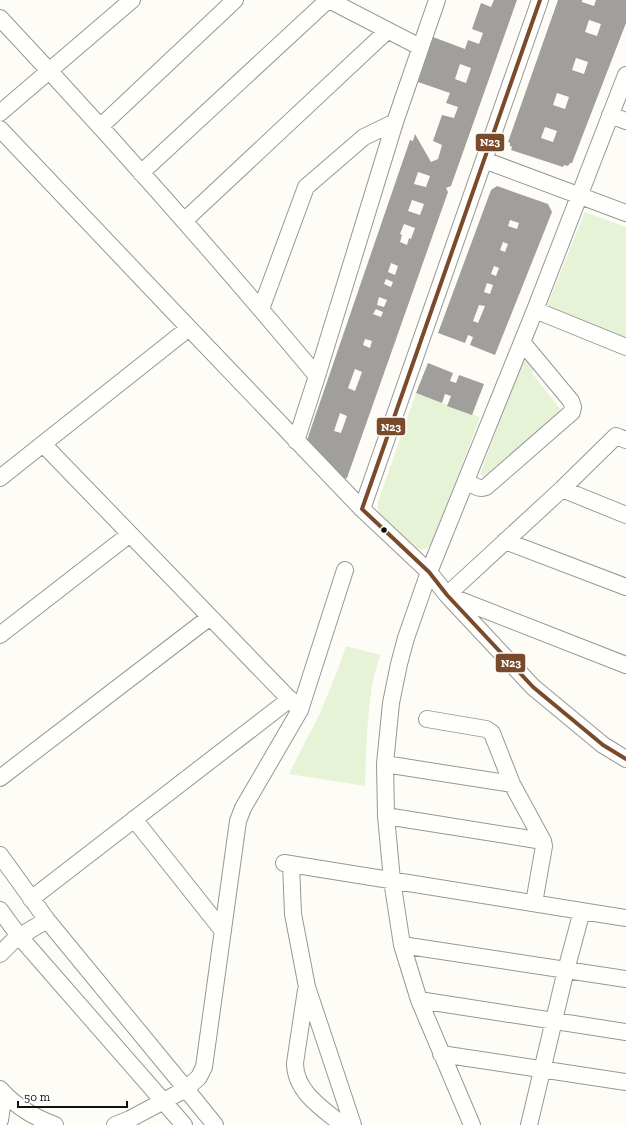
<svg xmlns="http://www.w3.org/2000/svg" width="626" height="1125" font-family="'Zilla Slab',serif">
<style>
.green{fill:#e7f3d7}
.building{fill:#a19f9c;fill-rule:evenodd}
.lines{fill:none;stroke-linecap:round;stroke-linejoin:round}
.minor-casing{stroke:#979795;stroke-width:18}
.minor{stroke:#fffffe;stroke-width:16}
.bus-1-casing{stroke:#fff;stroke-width:7}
.bus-1{stroke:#7a4b2a;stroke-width:4}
.bus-dot{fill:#111;stroke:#fff;stroke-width:1.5}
.line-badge{stroke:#fff;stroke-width:1.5}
.badge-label{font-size:11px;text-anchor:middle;font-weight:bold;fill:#fff}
</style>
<rect width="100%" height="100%" fill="#fdfcf7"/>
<!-- green -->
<path class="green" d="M 585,212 L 626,227 L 626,337 L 547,306 Z
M 528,359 L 535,366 L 532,373 L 564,414 L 488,481 L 480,474 L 521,364 Z
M 416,393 L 480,417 L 432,545 C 427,550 421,551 415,547 L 380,517 C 378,512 378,508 378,502 Z
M 346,646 L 380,655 C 378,663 375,672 373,680 C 367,715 366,751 365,786 L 289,774 L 321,711 L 339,666 Z"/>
<!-- building -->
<path class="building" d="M 494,0 L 517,0 L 451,186 L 446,188 L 448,192 L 347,478 L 343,479 L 307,440 L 410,140 L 413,141 L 415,134 L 431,162 L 438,159 L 442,145 L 433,141 L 442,115 L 454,118 L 458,107 L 446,103 L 450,93 L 418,82 L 433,37 L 465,49 L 468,40 L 479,44 L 483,33 L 472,29 L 481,3 L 491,7 ZM 460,64 L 471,68 L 466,83 L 455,79 ZM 418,172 L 430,176 L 426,187 L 414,184 ZM 412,200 L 424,204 L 420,215 L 408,211 ZM 404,224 L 415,228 L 411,239 L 409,238 L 407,245 L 400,242 L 402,235 L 400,234 ZM 391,263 L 398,266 L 395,275 L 388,272 ZM 386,279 L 393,282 L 391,287 L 384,284 ZM 379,297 L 387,300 L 384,307 L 377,305 ZM 376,309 L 383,312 L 381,317 L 373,314 ZM 365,339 L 372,341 L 370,348 L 363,345 ZM 355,369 L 362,372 L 355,391 L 348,388 ZM 340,413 L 347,416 L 341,433 L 334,431 Z
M 558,0 L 582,0 L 582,2 L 594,6 L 596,0 L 626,0 L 626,23 L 572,163 L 570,163 L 568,166 L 564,165 L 563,167 L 511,150 L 512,147 L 510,146 L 510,143 L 508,142 ZM 589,20 L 601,24 L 597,36 L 585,32 ZM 576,58 L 588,62 L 584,74 L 572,70 ZM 557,93 L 569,97 L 565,109 L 553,105 ZM 545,127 L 557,131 L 553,142 L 541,138 Z
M 497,186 L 548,204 L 552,212 L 495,355 L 470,345 L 473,337 L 468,335 L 465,343 L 438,333 L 491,190 ZM 510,220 L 519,223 L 517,229 L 508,226 ZM 503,242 L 508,244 L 505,252 L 500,250 ZM 494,266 L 499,268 L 496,276 L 491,274 ZM 487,283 L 493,285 L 490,294 L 484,292 ZM 479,305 L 485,306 L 478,323 L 473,321 Z
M 428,363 L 453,373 L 450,381 L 456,383 L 459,375 L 484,384 L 472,415 L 447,406 L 451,396 L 445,394 L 442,403 L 416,393 Z"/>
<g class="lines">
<defs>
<path id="minor" d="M 329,0 L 420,47
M 0,18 C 109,134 215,254 317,376
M 0,113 L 132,0
M 610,115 L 626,121
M 100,127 L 235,0
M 0,129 L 189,328 L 362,509 L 429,572 L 447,595 L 533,687 L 603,745 L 626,759
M 484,160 L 626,213
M 141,173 L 328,0
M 184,221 L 387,31
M 261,309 L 306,187 L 364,137 L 395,122
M 535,310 L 626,347
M 626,440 L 616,436 L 562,489 L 447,595 L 626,665
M 296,441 L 317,376 L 395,122 L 437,0
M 43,444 L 300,710
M 0,478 L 189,328
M 467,480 C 472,485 479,490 486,487 L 572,412 L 573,407 L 571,401 L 522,342
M 562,489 L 626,515
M 362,509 L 540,0
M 505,541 L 626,587
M 0,635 L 130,534
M 427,719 L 486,729 L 492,733 L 512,784 L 543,841 L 544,846 L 534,903
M 385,764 L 512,784
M 0,778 L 210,617
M 386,816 L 543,841
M 134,819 L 223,931
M 0,855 L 47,920 L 186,1089 L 215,1125
M 284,863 L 626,918
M 291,864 L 293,914 L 307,987 L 353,1125
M 31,899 L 290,699
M 0,910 L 19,936 L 184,1125
M 402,945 L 626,979
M 0,954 L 15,939 L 47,920
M 306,990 L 295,1063 C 295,1092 323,1109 343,1125
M 419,1000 L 626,1032
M 441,1054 L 626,1082
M 0,1089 C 15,1106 33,1117 55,1125
M 0,1120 L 4,1093
M 115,1125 L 130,1119 L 186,1089 L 199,1077 L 204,1067 L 238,821 L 243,808 L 300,710 L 345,570
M 472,1125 L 419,1000 L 402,945 L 392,880 L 386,816 L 385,764 L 391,703 L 399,664 L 406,638 L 429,572 L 535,310 L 626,75
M 529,1125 L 566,970 L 582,911"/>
</defs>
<!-- minor casing -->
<use href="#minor" class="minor-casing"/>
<!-- minor -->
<use href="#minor" class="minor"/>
<defs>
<path id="bus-1" d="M 540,0 L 362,509 L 429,572 L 447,595 L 533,687 L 603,745 L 626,759"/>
</defs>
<!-- bus-1 casing -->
<use href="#bus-1" class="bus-1-casing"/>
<!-- bus-1 -->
<use href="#bus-1" class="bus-1"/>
</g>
<!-- markers -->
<circle class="bus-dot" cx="384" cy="530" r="3.5"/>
<g class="line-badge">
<rect x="475" y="133" width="30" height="19" rx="4" fill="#7a4b2a"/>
<rect x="376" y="417" width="30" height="19" rx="4" fill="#7a4b2a"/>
<rect x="495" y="653" width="31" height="20" rx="4" fill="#7a4b2a"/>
</g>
<g class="badge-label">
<text x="490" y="146">N23</text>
<text x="391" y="431">N23</text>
<text x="511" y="667">N23</text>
</g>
<!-- scale -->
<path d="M18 1101v6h109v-6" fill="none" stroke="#111111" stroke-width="2"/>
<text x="24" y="1101" font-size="12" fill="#111111" stroke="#ffffff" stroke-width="3" paint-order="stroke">50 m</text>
</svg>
